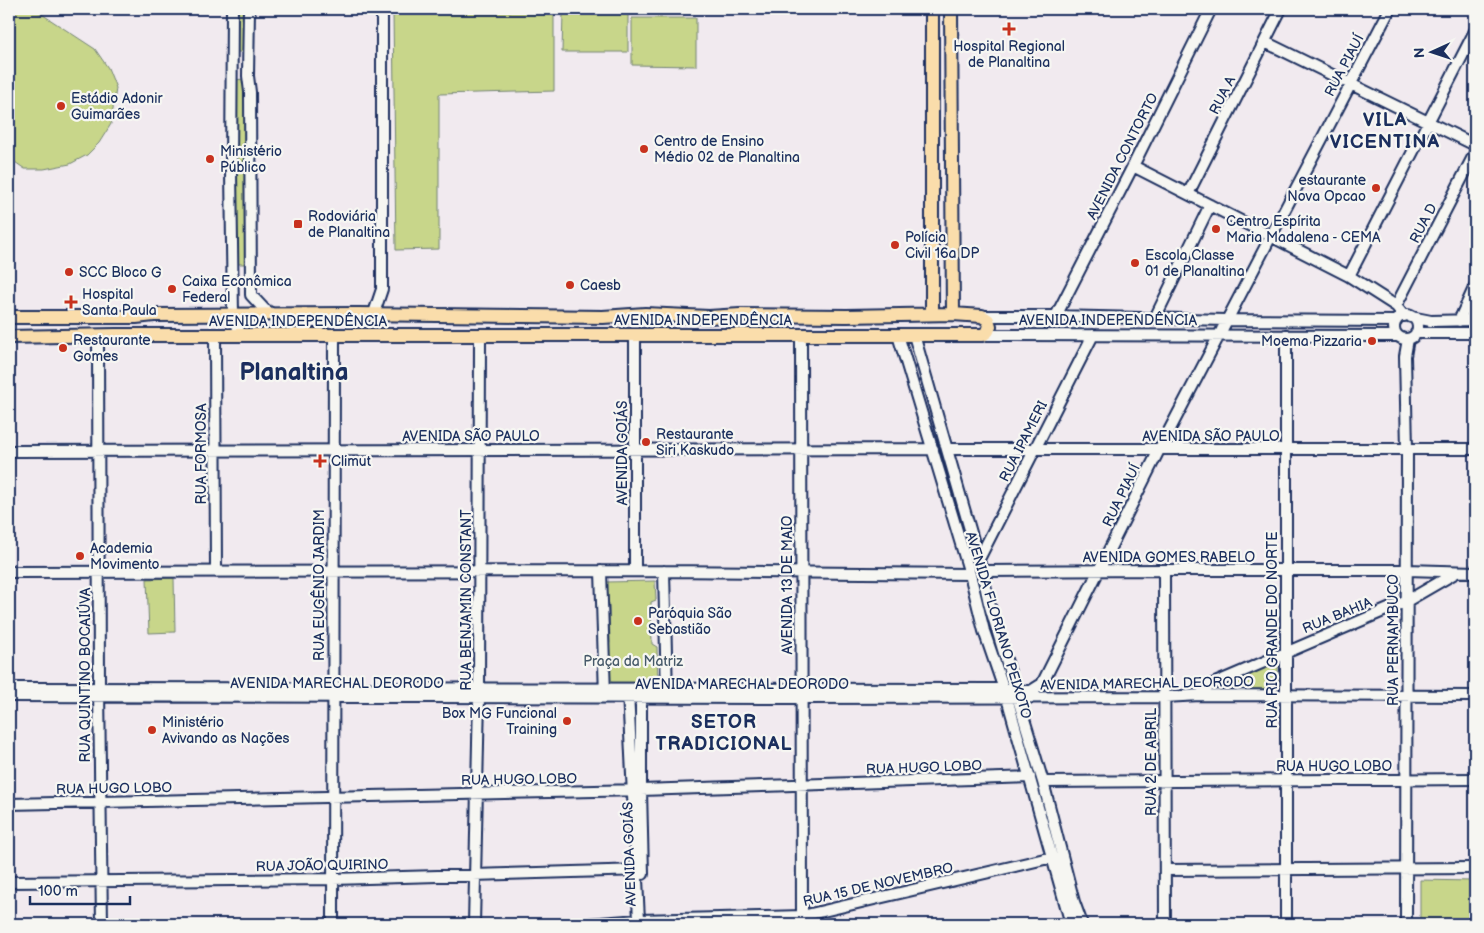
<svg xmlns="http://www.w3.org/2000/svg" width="1484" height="933" font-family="'Balsamiq Sans',sans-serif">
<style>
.green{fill:#c8d68a;stroke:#728274}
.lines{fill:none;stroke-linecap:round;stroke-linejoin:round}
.minor-casing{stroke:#1b2f5e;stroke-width:14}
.major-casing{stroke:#1b2f5e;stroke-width:16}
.minor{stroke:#f6f6f2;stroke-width:10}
.major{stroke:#faddab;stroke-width:12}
.poi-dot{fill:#c8321e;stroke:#f6f6f2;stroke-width:2}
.labels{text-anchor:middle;stroke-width:4.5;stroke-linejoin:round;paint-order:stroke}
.poi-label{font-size:14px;fill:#1b2f5e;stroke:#f6f6f2;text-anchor:start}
.street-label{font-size:14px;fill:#1b2f5e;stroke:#f6f6f2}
.park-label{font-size:14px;fill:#465969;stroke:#f6f6f2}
.district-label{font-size:19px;font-weight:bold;letter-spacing:1px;fill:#1b2f5e;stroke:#f6f6f2}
.town-label{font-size:24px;font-weight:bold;fill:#1b2f5e;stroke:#f6f6f2}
</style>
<rect width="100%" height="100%" fill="#f1eaef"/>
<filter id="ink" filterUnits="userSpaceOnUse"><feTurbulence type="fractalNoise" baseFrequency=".02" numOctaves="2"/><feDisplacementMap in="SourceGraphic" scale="10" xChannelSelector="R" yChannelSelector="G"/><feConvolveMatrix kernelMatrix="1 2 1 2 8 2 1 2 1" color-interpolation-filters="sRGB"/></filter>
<g filter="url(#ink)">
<!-- green -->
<path class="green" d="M 9,9 L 34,9 L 95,49 L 108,68 L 116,88 L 111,124 L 99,143 L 87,155 L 70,164 L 44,169 L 25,169 L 9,158 Z
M 234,9 L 243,9 L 243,52 L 234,52 Z
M 554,11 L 554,91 L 439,94 L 439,249 L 396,250 L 393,13 Z
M 563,12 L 628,13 L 628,52 L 562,52 Z
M 632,18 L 696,18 L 696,66 L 632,65 Z
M 244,79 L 247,264 L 236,264 L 234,80 Z
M 174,578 L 175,632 L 149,633 L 147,579 Z
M 655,581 L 656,600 L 651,602 L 652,644 L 657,647 L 658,686 L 608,686 L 607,647 L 610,643 L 609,603 L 606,601 L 606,582 Z
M 1278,661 L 1278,694 L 1210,694 L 1211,689 Z
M 1475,878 L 1475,924 L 1428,924 L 1420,922 L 1420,880 L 1472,881 Z"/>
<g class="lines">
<defs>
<path id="minor" d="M 232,9 L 231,171 L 233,315 L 241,336
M 249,9 L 248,76 L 250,92 L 251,295 L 264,309 L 274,315
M 1265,42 L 1475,145
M 1133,166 L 1349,276 L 1396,306 L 1404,316
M 1188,194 L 1281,9
M 1349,276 L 1475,31
M 1396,306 L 1475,153
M1394 327a12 12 0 1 1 24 0a12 12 0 1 1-24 0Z
M 373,316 L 382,289 L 382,9
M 982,316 L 1056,316 L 1226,320 L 1396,321
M 1056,316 L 1133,166 L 1211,9
M 1411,317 L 1431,321 L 1475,320
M 1155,318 L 1210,205
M 1459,321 L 1475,286
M 1416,333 L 1475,333
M 898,335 L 970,574 L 984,631 L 1007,698 L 1071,924
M 914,335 L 982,571 L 989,603 L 1043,782 L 1074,902 L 1082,924
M 983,335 L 1398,336
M 98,336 L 99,689 L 102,924
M 215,336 L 216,572
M 801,336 L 802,924
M 947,449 L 1475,449
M 9,451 L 933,449
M 979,559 L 1093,335
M 1164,570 L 1165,924
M 601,571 L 605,695
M 635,571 L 635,336
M 664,571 L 667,695
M 982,571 L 1164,570 L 1407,570 L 1475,572
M 9,572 L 664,571 L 970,574
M 9,688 L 1004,689 L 1031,691 L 1042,684 L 1159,450 L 1390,9
M 628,692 L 639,920
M 1200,695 L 1208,686 L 1407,601 L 1457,572
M 9,696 L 801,698 L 1165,697 L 1200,695 L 1475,696
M 641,698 L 641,790 L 643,874
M 1043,782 L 1475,779
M 9,804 L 641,790 L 1030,777
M 1165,870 L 1475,868
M 9,882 L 333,879 L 643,870
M 333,924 L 334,336
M 474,924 L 479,698 L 480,336
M 588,924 L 639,920 L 802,916 L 1053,857
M 1286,924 L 1286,335
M 1406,924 L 1407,449 L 1405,356 L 1408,339"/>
<path id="major" d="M 951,9 L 953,314
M 932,314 L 932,9
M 9,317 L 136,317 L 154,315 L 358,314 L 603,317 L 645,314 L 709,317 L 740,315 L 847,316 L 953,314 L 982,316 L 988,320 L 990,326 L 988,331 L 983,335 L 115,335 L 9,337"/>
</defs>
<!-- minor casing -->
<use href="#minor" class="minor-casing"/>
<!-- major casing -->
<use href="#major" class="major-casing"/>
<!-- minor -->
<use href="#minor" class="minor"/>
<!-- major -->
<use href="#major" class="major"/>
</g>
</g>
<!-- markers -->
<g class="poi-dot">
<path d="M1006.5 21.5h5v5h5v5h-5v5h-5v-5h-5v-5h5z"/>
<circle cx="61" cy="106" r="5"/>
<circle cx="644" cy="149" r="5"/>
<circle cx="210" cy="159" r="5"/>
<circle cx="1376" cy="188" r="5"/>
<rect x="293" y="219" width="10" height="10" rx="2.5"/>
<circle cx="1216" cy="229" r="5"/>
<circle cx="895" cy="245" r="5"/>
<circle cx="1135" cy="263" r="5"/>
<circle cx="69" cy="272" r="5"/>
<circle cx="570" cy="285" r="5"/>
<circle cx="172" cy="289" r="5"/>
<path d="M68.5 294.5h5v5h5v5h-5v5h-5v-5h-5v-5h5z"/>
<circle cx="1372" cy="341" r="5"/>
<circle cx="63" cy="348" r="5"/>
<circle cx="646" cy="442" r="5"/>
<path d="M317.5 453.5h5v5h5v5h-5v5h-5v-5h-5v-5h5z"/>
<circle cx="80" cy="556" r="5"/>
<circle cx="638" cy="621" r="5"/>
<circle cx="567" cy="721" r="5"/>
<circle cx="152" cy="730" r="5"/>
</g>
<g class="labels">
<!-- poi labels -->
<g class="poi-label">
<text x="1009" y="51" text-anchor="middle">Hospital Regional<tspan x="1009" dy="16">de Planaltina</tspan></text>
<text x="71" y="103">Estádio Adonir<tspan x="71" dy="16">Guimarães</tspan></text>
<text x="654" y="146">Centro de Ensino<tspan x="654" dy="16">Médio 02 de Planaltina</tspan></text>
<text x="220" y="156">Ministério<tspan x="220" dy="16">Público</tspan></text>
<text x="1366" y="185" text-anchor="end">estaurante<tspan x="1366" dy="16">Nova Opcao</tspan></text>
<text x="308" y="221">Rodoviária<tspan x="308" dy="16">de Planaltina</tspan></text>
<text x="1226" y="226">Centro Espírita<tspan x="1226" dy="16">Maria Madalena - CEMA</tspan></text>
<text x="905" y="242">Polícia<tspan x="905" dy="16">Civil 16a DP</tspan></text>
<text x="1145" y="260">Escola Classe<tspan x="1145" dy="16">01 de Planaltina</tspan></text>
<text x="79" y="277">SCC Bloco G</text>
<text x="182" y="286">Caixa Econômica<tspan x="182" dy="16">Federal</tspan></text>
<text x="580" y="290">Caesb</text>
<text x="82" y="299">Hospital<tspan x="82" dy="16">Santa Paula</tspan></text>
<text x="73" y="345">Restaurante<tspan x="73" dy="16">Gomes</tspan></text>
<text x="1362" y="346" text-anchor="end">Moema Pizzaria</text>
<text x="656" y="439">Restaurante<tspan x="656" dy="16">Siri Kaskudo</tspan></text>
<text x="331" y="466">Climut</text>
<text x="90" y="553">Academia<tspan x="90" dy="16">Movimento</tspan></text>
<text x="648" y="618">Paróquia São<tspan x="648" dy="16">Sebastião</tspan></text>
<text x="557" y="718" text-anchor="end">Box MG Funcional<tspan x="557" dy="16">Training</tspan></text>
<text x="162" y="727">Ministério<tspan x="162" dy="16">Avivando as Nações</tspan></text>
</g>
<!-- street labels -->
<g class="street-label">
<text transform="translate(1344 65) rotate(-62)" y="5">RUA PIAUÍ</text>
<text transform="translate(1222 95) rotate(-63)" y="5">RUA A</text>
<text transform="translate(1122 156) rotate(-63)" y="5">AVENIDA CONTORTO</text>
<text transform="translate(1423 223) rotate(-63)" y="5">RUA D</text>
<text x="703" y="325">AVENIDA INDEPENDÊNCIA</text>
<text x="1108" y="325">AVENIDA INDEPENDÊNCIA</text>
<text x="298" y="326">AVENIDA INDEPENDÊNCIA</text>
<text x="471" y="441">AVENIDA SÃO PAULO</text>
<text x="1211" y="441">AVENIDA SÃO PAULO</text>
<text transform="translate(1023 441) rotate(-63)" y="5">RUA IPAMERI</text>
<text transform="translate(622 453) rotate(-90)" y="5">AVENIDA GOIÁS</text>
<text transform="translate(201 454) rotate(-90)" y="5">RUA FORMOSA</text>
<text transform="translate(1121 495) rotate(-64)" y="5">RUA PIAUÍ</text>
<text x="1169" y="562">AVENIDA GOMES RABELO</text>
<text transform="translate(319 585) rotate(-90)" y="5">RUA EUGÊNIO JARDIM</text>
<text transform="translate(787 585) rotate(-90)" y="5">AVENIDA 13 DE MAIO</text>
<text transform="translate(466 600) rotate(-90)" y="5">RUA BENJAMIN CONSTANT</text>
<text transform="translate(1337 615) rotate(-22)" y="5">RUA BAHIA</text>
<text transform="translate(999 625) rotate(73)" y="5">AVENIDA FLORIANO PEIXOTO</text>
<text transform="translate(1272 630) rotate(-90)" y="5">RUA RIO GRANDE DO NORTE</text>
<text transform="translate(1393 640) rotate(-90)" y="5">RUA PERNAMBUCO</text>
<text transform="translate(85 675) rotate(-90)" y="5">RUA QUINTINO BOCAIÚVA</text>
<text x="337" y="688">AVENIDA MARECHAL DEORODO</text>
<text transform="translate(1147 683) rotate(-1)" y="5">AVENIDA MARECHAL DEORODO</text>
<text x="742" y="689">AVENIDA MARECHAL DEORODO</text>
<text transform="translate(1151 762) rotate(-90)" y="5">RUA 2 DE ABRIL</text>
<text x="1334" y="771">RUA HUGO LOBO</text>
<text transform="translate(924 767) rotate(-2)" y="5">RUA HUGO LOBO</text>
<text transform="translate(519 779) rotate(-1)" y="5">RUA HUGO LOBO</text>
<text transform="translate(114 788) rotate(-1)" y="5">RUA HUGO LOBO</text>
<text transform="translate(629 854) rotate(-92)" y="5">AVENIDA GOIÁS</text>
<text transform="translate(322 865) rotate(-1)" y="5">RUA JOÃO QUIRINO</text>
<text transform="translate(878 884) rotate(-13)" y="5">RUA 15 DE NOVEMBRO</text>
</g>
<!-- park labels -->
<g class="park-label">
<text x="633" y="666">Praça da Matriz</text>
</g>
<!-- district labels -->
<g class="district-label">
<text x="1385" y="126">VILA<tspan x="1385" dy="22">VICENTINA</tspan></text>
<text x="724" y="728">SETOR<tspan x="724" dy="22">TRADICIONAL</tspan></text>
</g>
<!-- town labels -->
<g class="town-label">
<text x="294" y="380">Planaltina</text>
</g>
</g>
<!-- margin -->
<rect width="1484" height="933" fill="none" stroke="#f6f6f2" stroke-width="30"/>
<rect x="15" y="15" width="1454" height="903" fill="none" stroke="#1b2f5e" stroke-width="2" filter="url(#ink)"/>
<!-- north arrow -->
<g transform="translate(1432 52) rotate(267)" stroke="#f6f6f2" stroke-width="4" paint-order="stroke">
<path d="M0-4L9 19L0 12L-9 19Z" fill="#1b2f5e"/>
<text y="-8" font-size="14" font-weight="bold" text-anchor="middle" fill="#1b2f5e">N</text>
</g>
<!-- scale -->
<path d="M30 896v8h100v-8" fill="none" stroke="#1b2f5e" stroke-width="2.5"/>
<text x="38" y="896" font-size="15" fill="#1b2f5e" stroke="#f6f6f2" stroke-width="4" paint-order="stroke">100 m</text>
</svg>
